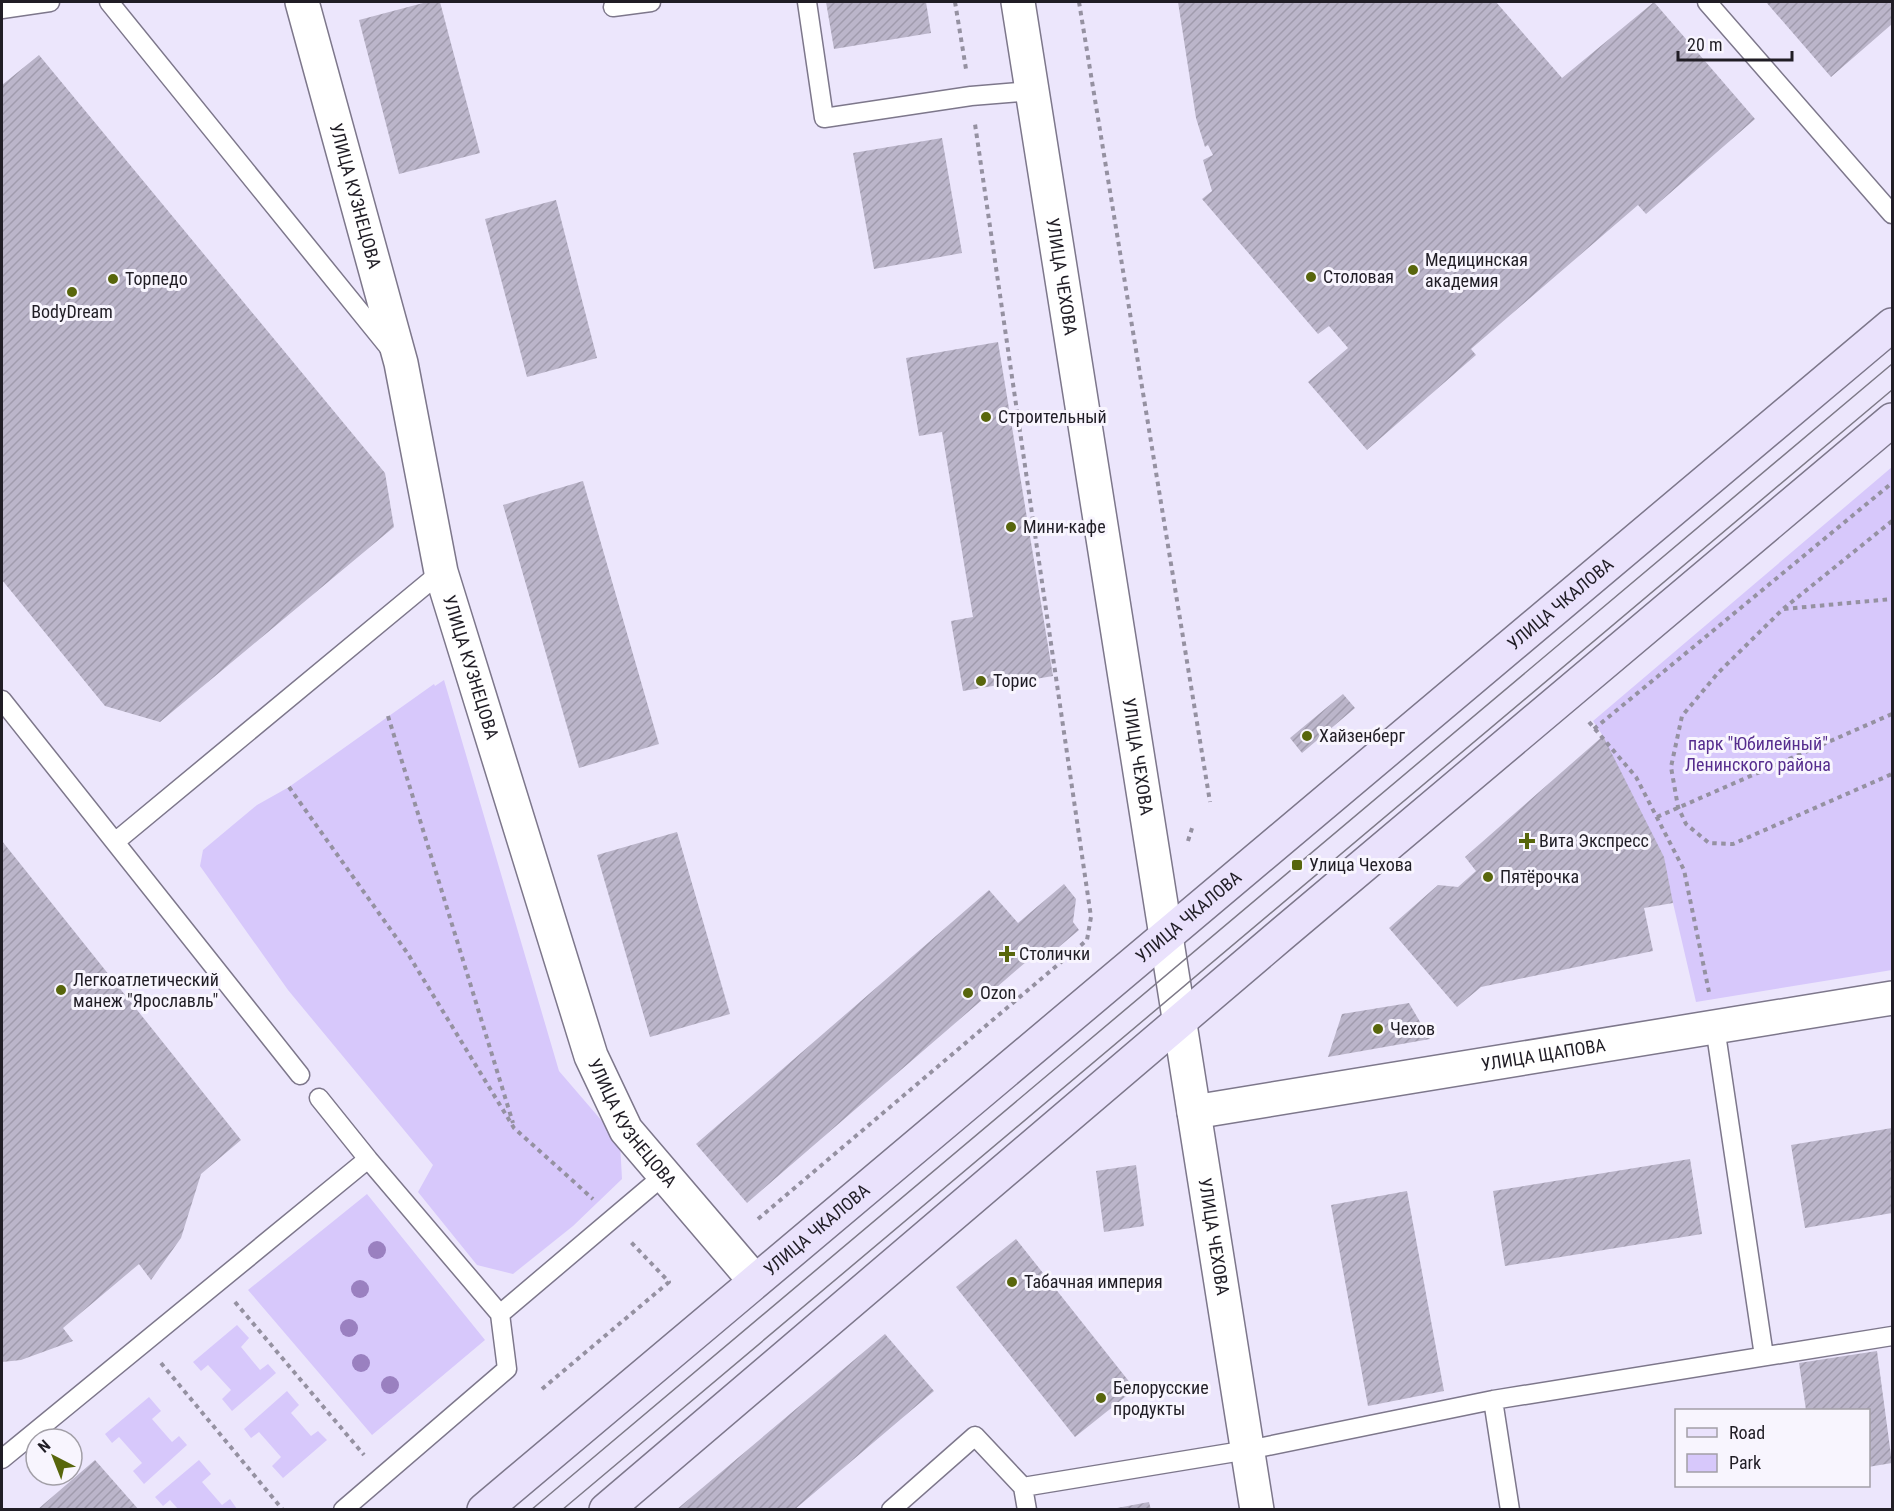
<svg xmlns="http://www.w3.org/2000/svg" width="1894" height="1511" font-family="'Roboto Condensed',sans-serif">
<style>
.green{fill:#d7c8fb}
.building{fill:url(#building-hatch)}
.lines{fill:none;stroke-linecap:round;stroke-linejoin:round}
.service-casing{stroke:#7d778b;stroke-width:21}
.minor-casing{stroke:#7d778b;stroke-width:36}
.tertiary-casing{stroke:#7d778b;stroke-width:36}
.secondary-casing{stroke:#7d778b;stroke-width:36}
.path{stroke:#9591a1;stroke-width:4;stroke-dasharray:4.5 4.5;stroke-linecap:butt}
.service{stroke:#fff;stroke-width:18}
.minor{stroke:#fff;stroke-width:33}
.tertiary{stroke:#fff;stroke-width:33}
.secondary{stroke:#eae2fc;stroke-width:33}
.tram{stroke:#7e7a88;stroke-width:1.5}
.tree{fill:#9a80c0}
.poi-dot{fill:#58660c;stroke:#f8f5fe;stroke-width:2}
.labels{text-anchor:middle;stroke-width:6;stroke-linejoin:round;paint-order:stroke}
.street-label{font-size:18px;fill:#201d25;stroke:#f8f5fe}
.poi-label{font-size:18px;fill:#201d25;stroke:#f8f5fe;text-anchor:start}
.park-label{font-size:18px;fill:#562d8e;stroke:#f8f5fe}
</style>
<defs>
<pattern id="building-hatch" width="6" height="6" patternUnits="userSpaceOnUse" patternTransform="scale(1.5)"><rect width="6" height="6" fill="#bbb5ca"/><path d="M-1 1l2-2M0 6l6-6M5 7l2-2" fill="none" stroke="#a09bad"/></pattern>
</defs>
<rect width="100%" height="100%" fill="#ece6fc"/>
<!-- green -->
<path class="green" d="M 1892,467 L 1892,970 L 1696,1002 L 1673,903 L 1603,736 L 1593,721 Z
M 444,680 L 559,1071 L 620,1142 L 622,1179 L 573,1226 L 513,1274 L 477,1265 L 418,1192 L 433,1165 L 288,990 L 200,866 L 203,850 L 257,805 L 289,787 L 434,684 L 435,686 Z
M 367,1194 L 485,1340 L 372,1435 L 248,1290 Z
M 237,1325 L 249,1338 L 241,1347 L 260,1370 L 268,1364 L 276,1373 L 232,1411 L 222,1399 L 231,1390 L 208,1365 L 201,1371 L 193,1362 Z
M 287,1391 L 299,1405 L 291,1413 L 311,1436 L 318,1431 L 327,1440 L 283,1478 L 272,1466 L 281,1457 L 259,1432 L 251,1438 L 244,1429 Z
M 149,1397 L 161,1411 L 152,1419 L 172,1442 L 179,1436 L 187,1445 L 144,1484 L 133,1471 L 142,1463 L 119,1437 L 112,1443 L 105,1434 Z
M 199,1460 L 211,1474 L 202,1482 L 222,1505 L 230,1499 L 237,1509 L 178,1509 L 170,1500 L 163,1506 L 155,1497 Z"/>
<!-- building -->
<path class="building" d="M 427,2 L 440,2 L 480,153 L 399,174 L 359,20 Z
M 826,2 L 926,2 L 931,33 L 834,49 Z
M 1178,2 L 1496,2 L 1562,78 L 1654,2 L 1755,119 L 1646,214 L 1638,205 L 1471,349 L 1476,355 L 1367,450 L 1308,382 L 1348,348 L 1329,326 L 1318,334 L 1202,199 L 1212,191 L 1203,160 L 1213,155 L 1208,145 L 1205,147 L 1196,118 Z
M 1766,2 L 1892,2 L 1892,24 L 1831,77 Z
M 39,55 L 385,473 L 394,527 L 160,722 L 105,706 L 2,580 L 2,85 Z
M 942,138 L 962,253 L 874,269 L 853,153 Z
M 556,200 L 597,358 L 527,377 L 485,219 Z
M 998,342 L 1053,676 L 963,691 L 951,621 L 973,617 L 942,432 L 919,436 L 906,358 Z
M 583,481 L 659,744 L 579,768 L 503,505 Z
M 1343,694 L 1355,708 L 1302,753 L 1290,738 Z
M 1603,736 L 1664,857 L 1673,903 L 1644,908 L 1653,951 L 1481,987 L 1457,1007 L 1389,928 L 1438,885 L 1458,887 L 1476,871 L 1465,857 Z
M 677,832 L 730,1014 L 650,1037 L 597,855 Z
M 2,841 L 241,1140 L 201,1174 L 181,1238 L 151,1280 L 139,1264 L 63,1328 L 73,1341 L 21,1360 L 2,1362 Z
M 1064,884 L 1076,899 L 1073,922 L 1079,930 L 1047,957 L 1041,949 L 747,1203 L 696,1144 L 989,890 L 1018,923 Z
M 1409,1003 L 1430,1039 L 1328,1057 L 1342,1014 Z
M 1892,1128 L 1892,1213 L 1805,1228 L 1791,1145 Z
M 1690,1159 L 1702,1234 L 1505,1266 L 1493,1191 Z
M 1136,1165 L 1144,1226 L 1104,1232 L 1096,1171 Z
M 1407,1191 L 1444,1391 L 1368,1406 L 1331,1205 Z
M 1016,1239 L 1135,1389 L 1075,1437 L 956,1287 Z
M 885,1334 L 934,1391 L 794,1510 L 676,1510 Z
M 1877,1351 L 1892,1463 L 1868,1467 L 1868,1410 L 1806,1410 L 1799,1363 Z
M 95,1460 L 139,1510 L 37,1510 Z
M 1149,1502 L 1151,1510 L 1117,1510 L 1117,1508 Z"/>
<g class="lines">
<defs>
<path id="service" d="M 109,2 L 391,350
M 807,2 L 824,118 L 971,96 L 1032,91
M 1707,2 L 1892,214
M 613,7 L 651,2
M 2,9 L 50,2
M 2,700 L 300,1075
M 115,842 L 441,572
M 1715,1027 L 1764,1356
M 368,1159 L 500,1314
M 1493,1400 L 1510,1510
M 2,1459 L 368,1159 L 319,1098
M 1023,1487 L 1248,1450 L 1493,1400 L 1892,1336
M 343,1510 L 507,1369 L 500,1314 L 663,1176
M 891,1510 L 975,1436 L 1023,1487 L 1027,1510"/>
<g id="minor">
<path id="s1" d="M 302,2 L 401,363 L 441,572 L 591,1056 L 626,1130 L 755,1281"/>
<path id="s2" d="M 1194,1112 L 1892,998"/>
</g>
<g id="tertiary">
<path id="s3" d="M 1018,2 L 1257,1510"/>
</g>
<g id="secondary">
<path id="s4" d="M 484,1510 L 1892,325"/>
<path d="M 606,1510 L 1282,934 L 1892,420"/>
</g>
</defs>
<!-- service casing -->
<use href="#service" class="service-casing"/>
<!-- minor casing -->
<use href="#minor" class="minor-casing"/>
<!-- tertiary casing -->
<use href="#tertiary" class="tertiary-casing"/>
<!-- secondary casing -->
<use href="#secondary" class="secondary-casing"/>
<!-- path -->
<path class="path" d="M 955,2 L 966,69
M 1079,2 L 1210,802
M 1892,521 L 1783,609 L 1718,673 L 1682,716 L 1671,767 L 1678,807 L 1686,824 L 1709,843 L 1733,844 L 1892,774
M 1784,609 L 1892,599
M 388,716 L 513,1123
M 1589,722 L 1636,777 L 1684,870 L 1709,992
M 1594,729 L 1892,483
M 289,787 L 408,954 L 514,1128 L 593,1199
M 1657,817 L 1892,714
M 1188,841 L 1193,825
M 758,1219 L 1087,940 L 1091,917 L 975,124
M 235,1302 L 364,1455
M 161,1363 L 283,1510
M 542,1389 L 669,1282 L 629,1240"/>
<!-- service -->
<use href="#service" class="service"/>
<!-- minor -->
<use href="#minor" class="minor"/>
<!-- tertiary -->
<use href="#tertiary" class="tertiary"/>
<!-- secondary -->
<use href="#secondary" class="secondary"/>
<!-- tram -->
<path class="tram" d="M 531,1510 L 1892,364
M 562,1510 L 1892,390"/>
</g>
<!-- trees -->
<g class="tree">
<circle cx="377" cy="1250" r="9"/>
<circle cx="360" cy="1289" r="9"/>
<circle cx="349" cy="1328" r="9"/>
<circle cx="361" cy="1363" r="9"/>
<circle cx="390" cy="1385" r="9"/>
</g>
<!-- markers -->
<g class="poi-dot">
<circle cx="1413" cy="270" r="6"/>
<circle cx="1311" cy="277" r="6"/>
<circle cx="113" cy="279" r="6"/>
<circle cx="72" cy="292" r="6"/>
<circle cx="986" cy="417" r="6"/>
<circle cx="1011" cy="527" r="6"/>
<circle cx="981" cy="681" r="6"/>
<circle cx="1307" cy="736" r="6"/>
<path d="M1524 832h6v6h6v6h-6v6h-6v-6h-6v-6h6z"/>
<rect x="1291" y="859" width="12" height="12" rx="3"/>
<circle cx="1488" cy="877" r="6"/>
<path d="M1004 945h6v6h6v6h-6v6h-6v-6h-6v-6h6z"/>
<circle cx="61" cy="990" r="6"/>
<circle cx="968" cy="993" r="6"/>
<circle cx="1378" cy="1029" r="6"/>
<circle cx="1012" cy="1282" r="6"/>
<circle cx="1101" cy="1398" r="6"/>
</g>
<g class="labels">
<!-- street labels -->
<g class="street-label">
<text dy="6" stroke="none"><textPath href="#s1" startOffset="201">УЛИЦА КУЗНЕЦОВА</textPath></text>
<text dy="6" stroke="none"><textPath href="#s3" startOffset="278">УЛИЦА ЧЕХОВА</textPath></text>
<text dy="6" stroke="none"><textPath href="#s4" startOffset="1407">УЛИЦА ЧКАЛОВА</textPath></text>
<text dy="6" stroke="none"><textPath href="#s1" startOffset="687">УЛИЦА КУЗНЕЦОВА</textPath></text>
<text dy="6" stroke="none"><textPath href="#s3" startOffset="764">УЛИЦА ЧЕХОВА</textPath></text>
<text dy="6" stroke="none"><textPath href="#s4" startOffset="921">УЛИЦА ЧКАЛОВА</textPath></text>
<text dy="6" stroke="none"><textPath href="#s2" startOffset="354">УЛИЦА ЩАПОВА</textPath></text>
<text dy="6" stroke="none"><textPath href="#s1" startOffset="1173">УЛИЦА КУЗНЕЦОВА</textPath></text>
<text dy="6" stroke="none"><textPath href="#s4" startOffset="435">УЛИЦА ЧКАЛОВА</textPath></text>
<text dy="6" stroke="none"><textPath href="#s3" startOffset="1250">УЛИЦА ЧЕХОВА</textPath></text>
</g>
<!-- poi labels -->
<g class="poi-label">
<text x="1425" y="266">Медицинская<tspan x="1425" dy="21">академия</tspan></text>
<text x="1323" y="283">Столовая</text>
<text x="125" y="285">Торпедо</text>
<text x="72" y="318" text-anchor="middle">BodyDream</text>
<text x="998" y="423">Строительный</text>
<text x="1023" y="533">Мини-кафе</text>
<text x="993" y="687">Торис</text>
<text x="1319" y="742">Хайзенберг</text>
<text x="1539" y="847">Вита Экспресс</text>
<text x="1309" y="871">Улица Чехова</text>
<text x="1500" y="883">Пятёрочка</text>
<text x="1019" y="960">Столички</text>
<text x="73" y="986">Легкоатлетический<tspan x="73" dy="21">манеж "Ярославль"</tspan></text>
<text x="980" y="999">Ozon</text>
<text x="1390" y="1035">Чехов</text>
<text x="1024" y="1288">Табачная империя</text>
<text x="1113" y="1394">Белорусские<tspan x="1113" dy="21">продукты</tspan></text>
</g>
<!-- park labels -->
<g class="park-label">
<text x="1758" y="750">парк "Юбилейный"<tspan x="1758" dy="21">Ленинского района</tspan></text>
</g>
</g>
<!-- border -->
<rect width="1894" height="1511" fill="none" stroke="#201d25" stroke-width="6"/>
<!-- legend -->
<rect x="1675" y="1409" width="195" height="78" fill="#f8f5fe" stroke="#a29fa7" stroke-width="1.5"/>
<rect x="1687" y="1428" width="30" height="9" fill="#eae2fc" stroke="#a29fa7" stroke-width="1.5"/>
<text x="1729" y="1439" font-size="18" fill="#201d25">Road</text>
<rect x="1687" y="1454" width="30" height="18" fill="#d7c8fb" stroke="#a29fa7" stroke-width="1.5"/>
<text x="1729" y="1469" font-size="18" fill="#201d25">Park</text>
<!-- north arrow -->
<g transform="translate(54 1457) rotate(318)"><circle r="28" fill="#f8f5fe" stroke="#a29fa7" stroke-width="1.5"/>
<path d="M0-4.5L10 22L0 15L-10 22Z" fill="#58660c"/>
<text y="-9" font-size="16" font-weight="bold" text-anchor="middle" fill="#201d25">N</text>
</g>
<!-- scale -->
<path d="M1678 51v9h114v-9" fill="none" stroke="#201d25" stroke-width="3"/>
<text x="1687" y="51" font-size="18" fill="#201d25" stroke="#f8f5fe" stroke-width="4.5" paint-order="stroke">20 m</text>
</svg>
